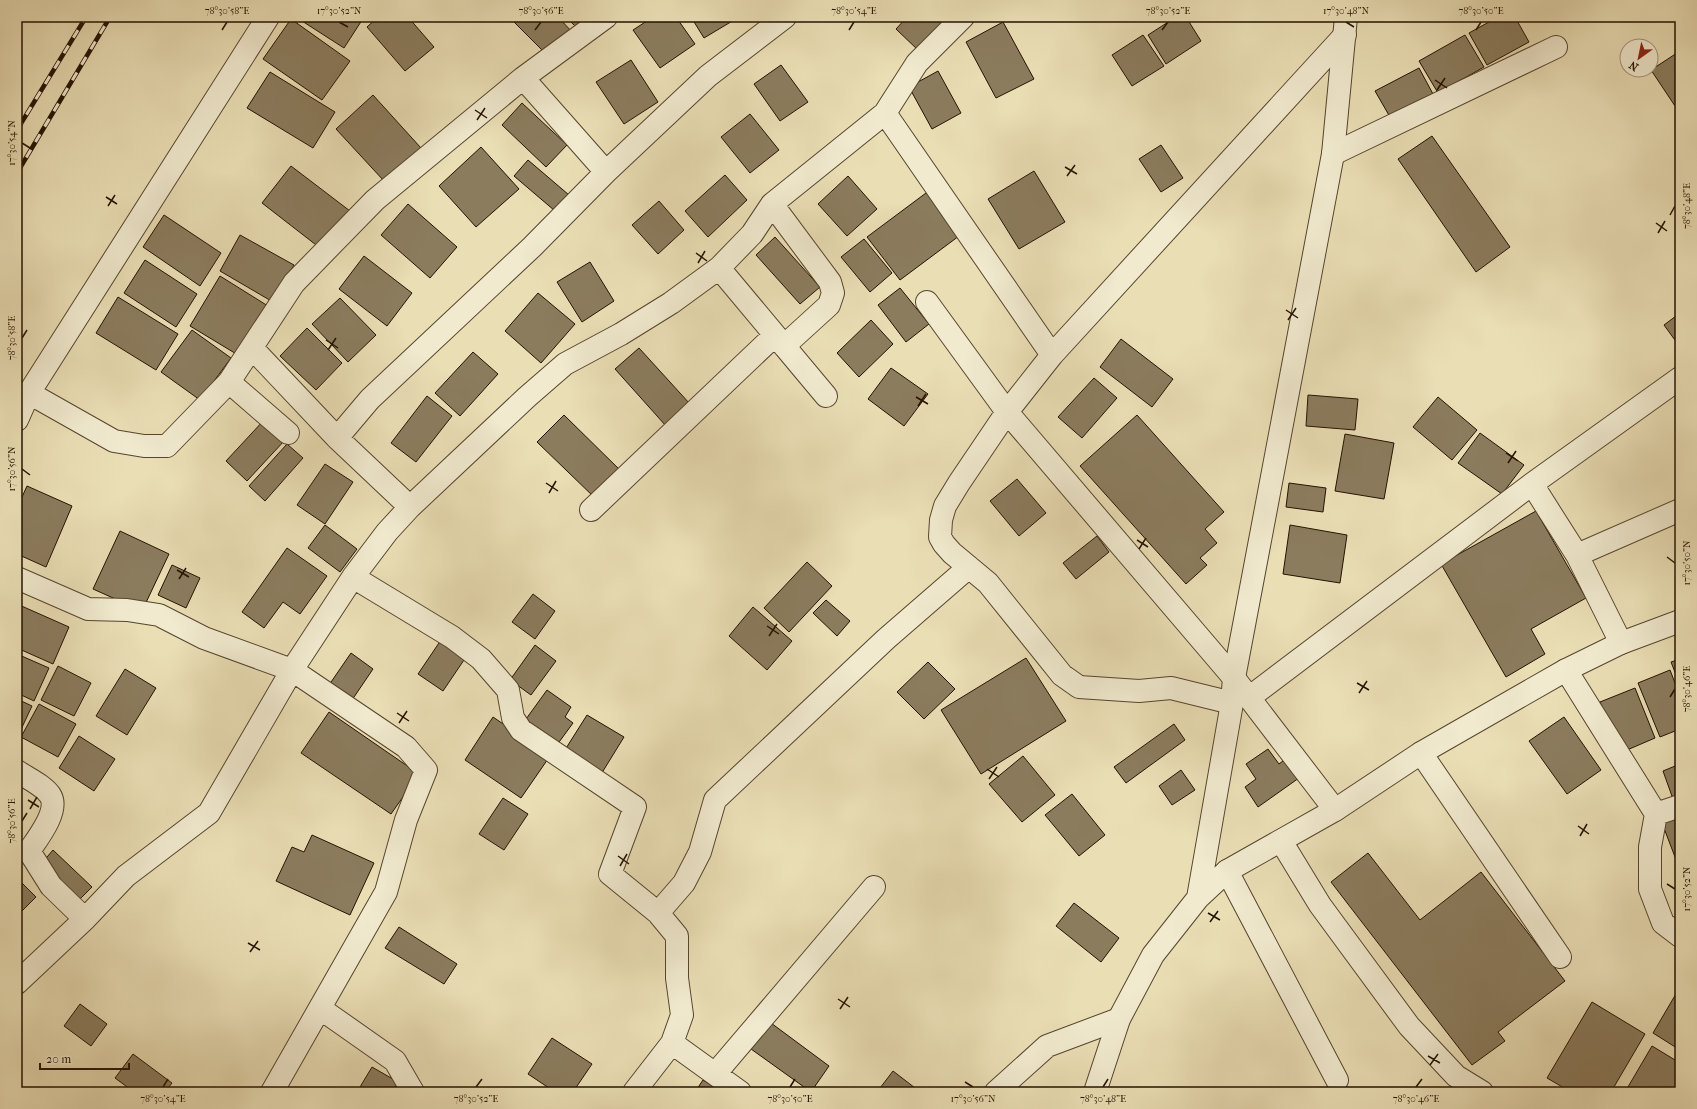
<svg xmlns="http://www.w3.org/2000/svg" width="1697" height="1109" font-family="'IM FELL French Canon',serif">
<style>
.building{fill:#8b7c5e;stroke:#241200}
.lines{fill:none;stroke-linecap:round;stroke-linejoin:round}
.minor-casing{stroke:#56452d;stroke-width:24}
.tertiary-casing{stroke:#56452d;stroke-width:24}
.minor{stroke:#f1eacf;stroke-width:22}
.tertiary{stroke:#f1eacf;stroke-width:22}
.rail-casing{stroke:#241200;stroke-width:4.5}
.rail{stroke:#f1eacf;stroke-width:3;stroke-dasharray:9;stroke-linecap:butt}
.ticks{fill:none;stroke:#241200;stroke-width:1.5}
.neatline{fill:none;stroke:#241200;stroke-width:1.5}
.ticks-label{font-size:10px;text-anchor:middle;fill:#241200}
</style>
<rect width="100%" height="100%" fill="#eadeb5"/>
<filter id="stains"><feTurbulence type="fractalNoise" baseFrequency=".005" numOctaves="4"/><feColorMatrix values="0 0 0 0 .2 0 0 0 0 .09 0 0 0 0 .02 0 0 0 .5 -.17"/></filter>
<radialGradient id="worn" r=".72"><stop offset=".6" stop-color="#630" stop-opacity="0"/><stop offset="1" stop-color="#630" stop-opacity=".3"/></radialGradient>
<!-- building -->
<path class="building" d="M 305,17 L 364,17 L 344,48 L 302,21 Z
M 378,17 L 408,17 L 434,47 L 405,71 L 367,27 Z
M 509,17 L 558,17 L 574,34 L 550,58 Z
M 566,17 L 594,17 L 580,31 Z
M 653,17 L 676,17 L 695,44 L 660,68 L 633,30 Z
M 691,17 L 739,17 L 704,38 Z
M 907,17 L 951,17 L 919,51 L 896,29 Z
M 1176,17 L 1186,17 L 1201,41 L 1166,64 L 1148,35 Z
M 1498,17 L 1515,17 L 1529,42 L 1487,65 L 1469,33 Z
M 291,19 L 350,61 L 322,100 L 263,59 Z
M 1003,22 L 1034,79 L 996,98 L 966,42 Z
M 1143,35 L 1164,66 L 1132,86 L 1112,55 Z
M 1465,35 L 1484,67 L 1438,93 L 1419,61 Z
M 1680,51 L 1680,103 L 1675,106 L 1651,70 Z
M 631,60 L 658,102 L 624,124 L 596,82 Z
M 781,65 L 808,102 L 780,121 L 754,84 Z
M 1419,68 L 1433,94 L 1390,117 L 1375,91 Z
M 938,71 L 961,113 L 932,129 L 909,87 Z
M 270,72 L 335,112 L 313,148 L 247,108 Z
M 373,95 L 421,148 L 384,181 L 336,129 Z
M 522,103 L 567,145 L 546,167 L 502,125 Z
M 750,114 L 779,150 L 750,173 L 721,137 Z
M 1432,136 L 1510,247 L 1476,272 L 1398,159 Z
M 1161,145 L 1183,178 L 1161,192 L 1139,159 Z
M 481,147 L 519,189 L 476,227 L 439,186 Z
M 528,160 L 569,195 L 555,211 L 514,176 Z
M 291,166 L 350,211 L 320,248 L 262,203 Z
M 1034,171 L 1065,222 L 1019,249 L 988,199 Z
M 725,175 L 747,200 L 708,237 L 685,211 Z
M 848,176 L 877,209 L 847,236 L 818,204 Z
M 930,190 L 963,233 L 900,280 L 867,237 Z
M 659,201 L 684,230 L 658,254 L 632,225 Z
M 408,204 L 457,247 L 430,278 L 381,235 Z
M 164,215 L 221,253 L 200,286 L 143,247 Z
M 240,235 L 294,265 L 273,302 L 220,271 Z
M 775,237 L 820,287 L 800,304 L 756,255 Z
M 864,239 L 892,273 L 870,292 L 841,257 Z
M 364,256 L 412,293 L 387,326 L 339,289 Z
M 145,260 L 197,294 L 176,327 L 124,293 Z
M 590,262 L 614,301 L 582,322 L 557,282 Z
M 220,276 L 268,306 L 238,355 L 190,326 Z
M 900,288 L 929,324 L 906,342 L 878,305 Z
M 538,293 L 575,324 L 541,363 L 505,331 Z
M 118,297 L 178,334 L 156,370 L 96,333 Z
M 340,298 L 376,335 L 348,362 L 312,324 Z
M 1680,313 L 1680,347 L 1664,325 Z
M 871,320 L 893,344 L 859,377 L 837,353 Z
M 307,328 L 342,363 L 316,390 L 280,356 Z
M 192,330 L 231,358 L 200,400 L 161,372 Z
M 1121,339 L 1173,379 L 1152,407 L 1100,367 Z
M 639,348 L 690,404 L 666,426 L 615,369 Z
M 473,352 L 498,374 L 460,416 L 435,393 Z
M 891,368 L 928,394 L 904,426 L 868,399 Z
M 1094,378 L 1117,398 L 1082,438 L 1058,417 Z
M 1308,395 L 1358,399 L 1355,430 L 1306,426 Z
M 427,396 L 452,416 L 416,462 L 391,443 Z
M 1438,397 L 1477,430 L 1452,460 L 1413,427 Z
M 564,415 L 622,472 L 596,499 L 537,442 Z
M 1137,415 L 1224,512 L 1205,529 L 1217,543 L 1200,558 L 1207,565 L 1186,584 L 1080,466 Z
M 264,420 L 285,440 L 247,481 L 226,461 Z
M 1480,433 L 1524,465 L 1502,494 L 1458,463 Z
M 1345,434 L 1394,443 L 1384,499 L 1335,491 Z
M 287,444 L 303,458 L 265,501 L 249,486 Z
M 325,464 L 353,482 L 325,524 L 297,505 Z
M 1017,479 L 1046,513 L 1019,536 L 990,501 Z
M 1289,483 L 1326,488 L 1323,512 L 1286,507 Z
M 27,486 L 72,506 L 46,567 L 17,554 L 17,508 Z
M 1536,511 L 1586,598 L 1531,629 L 1545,654 L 1506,677 L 1441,564 Z
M 325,525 L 357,549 L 340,572 L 308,548 Z
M 1290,525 L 1347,535 L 1340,583 L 1283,574 Z
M 120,531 L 169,554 L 142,611 L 93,589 Z
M 1097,536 L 1109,552 L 1076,579 L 1063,563 Z
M 287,548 L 327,576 L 300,614 L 283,602 L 264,628 L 242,612 Z
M 807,562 L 832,586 L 789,632 L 764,608 Z
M 172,565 L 200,578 L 186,608 L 158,595 Z
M 533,594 L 555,611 L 535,639 L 512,622 Z
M 826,600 L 850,621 L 837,636 L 813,613 Z
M 17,604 L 69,627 L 53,664 L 17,648 Z
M 753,607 L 792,641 L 767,670 L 729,636 Z
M 441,640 L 466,657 L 443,691 L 418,674 Z
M 535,645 L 556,661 L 531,695 L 510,680 Z
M 351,653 L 373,669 L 352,700 L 329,685 Z
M 17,654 L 49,668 L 34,701 L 17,693 Z
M 1026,658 L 1066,721 L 981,774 L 941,710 Z
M 1680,659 L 1680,685 L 1671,662 Z
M 928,662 L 955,689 L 924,719 L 897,692 Z
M 58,666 L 91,683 L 74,716 L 41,700 Z
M 125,669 L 156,688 L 127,735 L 96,716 Z
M 1670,670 L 1680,696 L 1680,729 L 1660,737 L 1638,683 Z
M 1635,688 L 1655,738 L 1620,753 L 1600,702 Z
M 547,690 L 571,707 L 565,717 L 573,723 L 554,749 L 521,726 Z
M 17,699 L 32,706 L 17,738 Z
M 39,704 L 76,724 L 58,757 L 21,737 Z
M 329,712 L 419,774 L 391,814 L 301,753 Z
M 587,715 L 624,737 L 600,776 L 563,753 Z
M 493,717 L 550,756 L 521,798 L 465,760 Z
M 1564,717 L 1601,770 L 1567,794 L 1529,741 Z
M 1174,724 L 1185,740 L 1126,783 L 1114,767 Z
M 79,736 L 115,759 L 94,791 L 59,768 Z
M 1268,749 L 1279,764 L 1292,754 L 1306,773 L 1258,807 L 1245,787 L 1256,779 L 1246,764 Z
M 1023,756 L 1055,795 L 1022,822 L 989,784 Z
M 1680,764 L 1680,796 L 1673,799 L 1663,771 Z
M 1181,770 L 1195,790 L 1172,805 L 1159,786 Z
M 1072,794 L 1105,835 L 1079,856 L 1045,815 Z
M 503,798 L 528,814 L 504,850 L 479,834 Z
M 1680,816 L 1680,870 L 1662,823 Z
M 312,835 L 374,863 L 350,915 L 276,881 L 292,847 L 304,852 Z
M 53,850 L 92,887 L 79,900 L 41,864 Z
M 1368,853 L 1420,920 L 1481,872 L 1565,981 L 1498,1032 L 1505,1041 L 1472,1065 L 1331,882 Z
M 17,878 L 36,897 L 17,916 Z
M 1074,903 L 1119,938 L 1101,962 L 1056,926 Z
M 399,927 L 457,964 L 444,984 L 385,948 Z
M 1680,987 L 1680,1050 L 1653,1033 Z
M 1592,1002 L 1645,1034 L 1611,1092 L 1571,1092 L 1547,1078 Z
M 80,1004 L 107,1024 L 91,1046 L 64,1026 Z
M 771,1023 L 829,1066 L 811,1092 L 751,1049 Z
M 552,1038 L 592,1064 L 573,1092 L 555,1092 L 528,1074 Z
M 1652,1046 L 1680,1063 L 1680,1090 L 1679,1092 L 1625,1092 Z
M 133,1054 L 172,1083 L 165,1092 L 134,1092 L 115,1078 Z
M 372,1067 L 398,1082 L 393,1092 L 357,1092 Z
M 893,1071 L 919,1091 L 919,1092 L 877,1092 Z
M 703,1080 L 722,1092 L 695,1092 Z"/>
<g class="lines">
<defs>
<path id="minor" d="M 523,78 L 606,172
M 885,113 L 1052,355
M 1333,154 L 1556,47
M 772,204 L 830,282 L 833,293 L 829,305 L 784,346
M 719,268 L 826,396
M 927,302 L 1007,412 L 1234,678 L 1335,810
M 252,348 L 337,438 L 410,507
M 229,382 L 288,433
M 29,393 L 114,441 L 144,446 L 167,446 L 229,382 L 294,283 L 375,200 L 523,78 L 606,17
M 17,420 L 29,393 L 268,17
M 337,438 L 370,399 L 532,247 L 606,172 L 708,76 L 785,17
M 591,510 L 775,335
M 1577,555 L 1680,510
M 353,577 L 452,637 L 481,659 L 508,690 L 513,718 L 521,730 L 635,807 L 610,874 L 658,913 L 677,936 L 677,978 L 682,1015 L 672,1043 L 634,1092
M 17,578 L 88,609 L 127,610 L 159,615 L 204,638 L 292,670 L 406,747 L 426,770 L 406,820 L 386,892 L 272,1092
M 1621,643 L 1577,555 L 1532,484 L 1680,378
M 1566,670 L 1656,814
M 1250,697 L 1532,484
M 1232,703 L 1171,688 L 1139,691 L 1079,687 L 1062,675 L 988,583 L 952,553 L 944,544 L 940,537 L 941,520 L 945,506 L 959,483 L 1007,412 L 1052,355 L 1345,35
M 1421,753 L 1560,957
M 17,771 C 27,778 43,785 50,795 C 60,810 38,838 29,851 L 51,886 L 85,919
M 1680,806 L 1656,814 L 1650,847 L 1650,889 L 1663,923 L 1680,936
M 1281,841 L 1320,905 L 1409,1026 L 1456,1076 L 1482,1092
M 1227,871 L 1337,1080
M 658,913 L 684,883 L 700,852 L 715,800 L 886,639 L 969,567
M 17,983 L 85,919 L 126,876 L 209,813 L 292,670 L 353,577 L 387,532 L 410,507 L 527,397 L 565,364 L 621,334 L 671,303 L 719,268 L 752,234 L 772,204 L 885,113 L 917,63 L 963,17
M 321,1009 L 395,1061 L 413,1092
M 672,1043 L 740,1092
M 715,1074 L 874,887
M 996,1092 L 1047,1046 L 1119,1019"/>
<path id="tertiary" d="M 1198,898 L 1232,703 L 1234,678 L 1333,154 L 1346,17
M 1095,1092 L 1119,1019 L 1153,955 L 1198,898 L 1227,871 L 1335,810 L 1421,753 L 1566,670 L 1621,643 L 1680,621"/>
</defs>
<!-- minor casing -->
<use href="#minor" class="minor-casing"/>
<!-- tertiary casing -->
<use href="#tertiary" class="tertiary-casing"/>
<!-- minor -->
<use href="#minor" class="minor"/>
<!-- tertiary -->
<use href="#tertiary" class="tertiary"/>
<defs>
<path id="rail" d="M 17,130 L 86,17
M 17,173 L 110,17"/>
</defs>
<!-- rail casing -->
<use href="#rail" class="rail-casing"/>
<!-- rail -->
<use href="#rail" class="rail"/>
</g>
<!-- ticks -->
<path class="ticks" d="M 339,22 L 348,27M 1346,22 L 1354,27M 222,30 L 227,22M 535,30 L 541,22M 849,30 L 854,22M 1162,30 L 1168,22M 1476,30 L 1481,22M 1435,80 L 1447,88M 1437,90 L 1445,78M 475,110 L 487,118M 477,120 L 485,108M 22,143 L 30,148M 1065,167 L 1077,174M 1067,176 L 1075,165M 106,197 L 117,204M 108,206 L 115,195M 1670,215 L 1675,206M 1656,223 L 1667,231M 1658,233 L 1665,221M 696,253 L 707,261M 698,263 L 705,251M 1286,310 L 1298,318M 1288,320 L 1296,308M 22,338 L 27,330M 326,340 L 338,348M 328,350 L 336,338M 916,397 L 928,404M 918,406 L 926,394M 1506,453 L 1518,461M 1508,463 L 1516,451M 22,469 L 30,475M 546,483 L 558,491M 549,493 L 556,481M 1137,540 L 1148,547M 1139,549 L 1146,538M 1667,557 L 1675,563M 177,570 L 189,577M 179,579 L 186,568M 767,626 L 779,634M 769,636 L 777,624M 1357,683 L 1369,690M 1359,693 L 1367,681M 1670,697 L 1675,689M 397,713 L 409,721M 399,723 L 407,711M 987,769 L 999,777M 989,779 L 997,767M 28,800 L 39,807M 30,809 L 37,797M 22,821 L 27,813M 1578,826 L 1589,834M 1580,836 L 1587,824M 618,856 L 629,864M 620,866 L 627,854M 1667,884 L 1675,889M 1208,913 L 1220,920M 1210,922 L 1218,911M 248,943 L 260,950M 250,952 L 258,941M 838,999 L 850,1007M 840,1009 L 848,997M 1428,1056 L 1440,1063M 1430,1065 L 1438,1054M 965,1082 L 973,1087M 163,1087 L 168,1079M 476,1087 L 482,1079M 790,1087 L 795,1079M 1103,1087 L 1108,1079M 1416,1087 L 1422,1079"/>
<!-- margin -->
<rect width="1697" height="1109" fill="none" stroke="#eadeb5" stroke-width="44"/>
<!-- north arrow -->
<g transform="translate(1639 58) rotate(213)"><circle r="19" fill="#f1eacf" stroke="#9f947c"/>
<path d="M0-3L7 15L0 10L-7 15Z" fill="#8f2418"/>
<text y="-6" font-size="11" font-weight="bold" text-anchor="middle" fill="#241200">N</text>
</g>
<!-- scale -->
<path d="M40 1063v6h89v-6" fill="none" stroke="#241200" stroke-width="2"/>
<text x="46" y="1063" font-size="12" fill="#241200" stroke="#f1eacf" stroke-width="3" paint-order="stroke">20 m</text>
<rect x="22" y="22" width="1653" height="1065" class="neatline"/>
<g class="ticks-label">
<text x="227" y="14">78°30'58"E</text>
<text x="339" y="14">17°30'52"N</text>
<text x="541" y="14">78°30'56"E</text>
<text x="854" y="14">78°30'54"E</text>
<text x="1168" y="14">78°30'52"E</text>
<text x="1346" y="14">17°30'48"N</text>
<text x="1481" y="14">78°30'50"E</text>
<text transform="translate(11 143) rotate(-90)" y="4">17°30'54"N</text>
<text transform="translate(1686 206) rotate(-90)" y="4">78°30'48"E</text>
<text transform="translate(11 338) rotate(-90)" y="4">78°30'58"E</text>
<text transform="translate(11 469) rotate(-90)" y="4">17°30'56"N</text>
<text transform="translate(1686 563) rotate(-90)" y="4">17°30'50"N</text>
<text transform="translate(1686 689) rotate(-90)" y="4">78°30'46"E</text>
<text transform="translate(11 821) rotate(-90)" y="4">78°30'56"E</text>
<text transform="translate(1686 889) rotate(-90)" y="4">17°30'52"N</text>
<text x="163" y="1102">78°30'54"E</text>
<text x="476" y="1102">78°30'52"E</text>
<text x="790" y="1102">78°30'50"E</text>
<text x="973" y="1102">17°30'56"N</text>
<text x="1103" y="1102">78°30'48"E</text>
<text x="1416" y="1102">78°30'46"E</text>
</g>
<rect width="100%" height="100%" filter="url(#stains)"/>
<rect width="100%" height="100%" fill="url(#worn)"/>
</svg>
